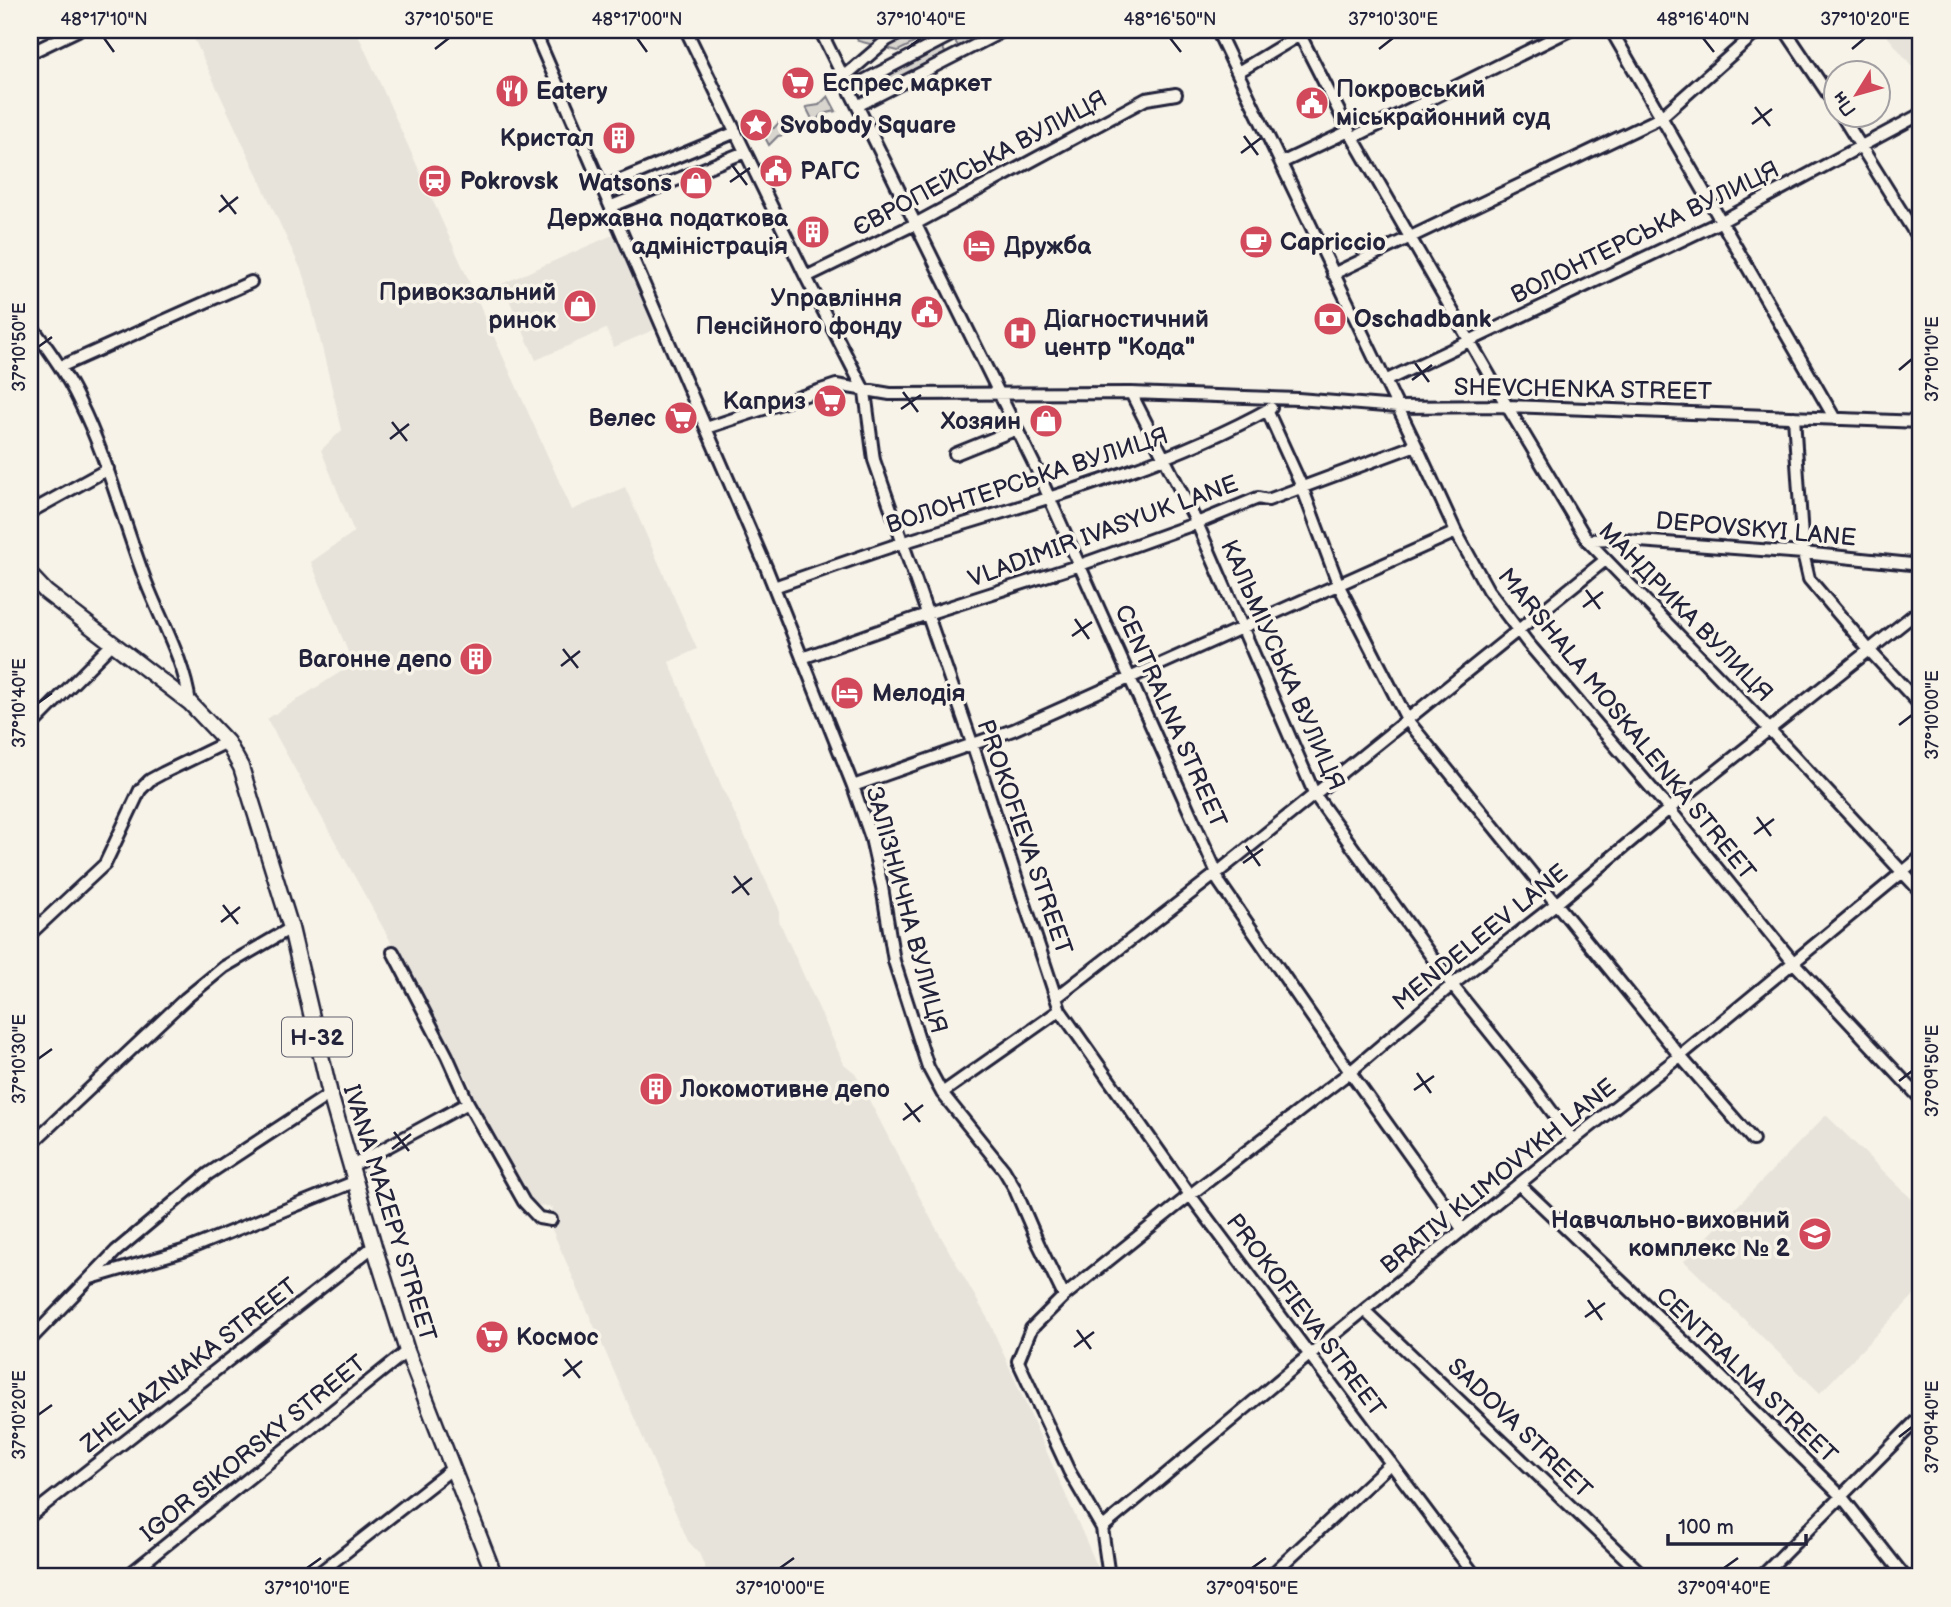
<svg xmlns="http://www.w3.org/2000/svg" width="1951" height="1607" font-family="'Balsamiq Sans',sans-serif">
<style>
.built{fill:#e7e3db}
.green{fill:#d8d5cf;stroke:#7d7c85;stroke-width:2}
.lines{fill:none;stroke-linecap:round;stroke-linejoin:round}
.minor-casing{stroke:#22223b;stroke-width:16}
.major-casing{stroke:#22223b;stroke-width:19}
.minor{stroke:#f7f3e8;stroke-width:10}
.major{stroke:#f7f3e8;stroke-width:14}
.ticks{fill:none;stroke:#22223b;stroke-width:2.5}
.labels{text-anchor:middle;stroke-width:7;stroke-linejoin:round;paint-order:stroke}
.shield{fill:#f7f3e8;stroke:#62616f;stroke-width:2}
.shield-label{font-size:23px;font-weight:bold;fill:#22223b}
.poi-label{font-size:24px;font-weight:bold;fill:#22223b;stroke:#f7f3e8;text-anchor:start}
.street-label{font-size:24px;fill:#22223b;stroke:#f7f3e8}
.neatline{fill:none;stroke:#22223b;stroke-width:2.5}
.ticks-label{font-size:18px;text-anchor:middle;fill:#22223b}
</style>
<rect width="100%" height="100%" fill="#f7f3e8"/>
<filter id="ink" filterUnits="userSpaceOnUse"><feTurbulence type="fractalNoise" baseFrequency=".0143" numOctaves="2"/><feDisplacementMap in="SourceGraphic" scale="14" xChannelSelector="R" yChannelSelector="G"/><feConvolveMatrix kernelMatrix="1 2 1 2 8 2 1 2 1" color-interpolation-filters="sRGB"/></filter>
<g filter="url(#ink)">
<!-- built -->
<path class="built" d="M 190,30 L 356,30 L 572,510 L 625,487 L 697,649 L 669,662 L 722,787 L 779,909 L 779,921 L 844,1064 L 855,1073 L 932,1221 L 989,1321 L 1102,1577 L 709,1577 L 699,1553 L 688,1541 L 550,1225 L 552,1208 L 530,1203 L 469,1093 L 471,1086 L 267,719 L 353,664 L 311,562 L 354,532 L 321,450 L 342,430 L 305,278 Z
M 1882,30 L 1921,30 L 1921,77 Z
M 617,233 L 658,328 L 614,347 L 606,329 L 536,360 L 502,284 Z
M 1826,1115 L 1921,1208 L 1921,1288 L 1820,1393 L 1684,1261 Z"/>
<!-- green -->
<path class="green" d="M 853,30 L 940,30 L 898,51 L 858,41 Z
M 971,30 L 999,30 L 960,50 L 954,39 Z
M 941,45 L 947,56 L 887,88 L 881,76 Z
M 828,96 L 836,111 L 823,114 L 814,123 L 806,107 L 819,105 Z
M 783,118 L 791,134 L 778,136 L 769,145 L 761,130 L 774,128 Z"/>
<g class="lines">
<defs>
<path id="minor" d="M 534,30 L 766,567 L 853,786 L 871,838 L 882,887 L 894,961 L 928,1067 L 942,1093 L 1004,1170 L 1014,1187 L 1039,1245 L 1064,1296
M 686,30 L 806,277 L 865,392 L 874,460 L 972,743 L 1060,1010 L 1190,1195 L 1476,1577
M 820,30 L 1036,468 L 1217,873 L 1219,882 L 1350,1072 L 1463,1230
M 1217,30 L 1416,445 L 1456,532 L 1488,590 L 1527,642 L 1669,809 L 1794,963 L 1921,1099
M 1611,30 L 1835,419
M 1785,30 L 1836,106
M 1300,35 L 1349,131 L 1507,406 L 1587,540 L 1770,730 L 1921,892
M 30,53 L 78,30
M 1238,72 L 1308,30
M 845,76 L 887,40 L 906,30
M 850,88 L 961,30
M 859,105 L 1005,30
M 1842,116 L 1921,243
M 1354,137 L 1570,30
M 1281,163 L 1349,131
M 604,187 L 736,132
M 612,206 L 745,152
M 1333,274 L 1660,118 L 1759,30
M 806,277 L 915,224 L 1146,99 L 1176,94
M 30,324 C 48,349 66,373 79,401 C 108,459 123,522 146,582 C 162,623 184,660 190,703
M 60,367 L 251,282
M 1385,381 L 1720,222 L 1921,114
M 1131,393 L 1197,523 L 1315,795 L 1452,985 L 1533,1086 L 1573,1140
M 1267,410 L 1302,487 L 1339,586 L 1408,721 L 1680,1056 L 1753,1140
M 1794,417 L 1803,553 L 1809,579 L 1870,651 L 1921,706
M 706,428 L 836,385 L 890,394 L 1131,393 L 1298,399 L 1397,407 L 1507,406 L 1921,422
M 955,454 L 1017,429
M 30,512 L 108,469
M 1587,540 L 1612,539 L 1803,553 L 1921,565
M 774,587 C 818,572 861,556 905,542 C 1029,503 1157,471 1271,408
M 802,658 L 927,614 L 1080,565 L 1197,523 L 1258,498 L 1268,500 L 1416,445
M 30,727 L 112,644
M 853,786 L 1013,730 L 1456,532
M 30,934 L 105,864 L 140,790 L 150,780 L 163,773 L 227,742
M 393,952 L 447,1056 L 468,1103
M 1057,997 L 1217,873 L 1604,561
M 942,1093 L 1060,1010
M 30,1145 L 185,999 L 224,967 L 291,928
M 350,1167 L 468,1103 L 524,1202 L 539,1218 L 551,1220
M 1519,1184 L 1713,1369 L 1842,1497 L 1905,1577
M 91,1278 L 183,1251 L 354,1182
M 1365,1311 L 1645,1577
M 30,1340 L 116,1251 L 208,1174 L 330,1094
M 30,1516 L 374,1246
M 1102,1528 L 1308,1356 L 1573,1140 L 1680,1056 L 1921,857
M 126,1577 L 407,1351
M 314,1577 L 453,1468
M 1109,1577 L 1102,1528 L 1069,1471 L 1018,1361 L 1031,1329 L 1064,1296 L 1190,1195 L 1350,1072 L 1452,985 L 1557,903 L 1669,809 L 1921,609
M 1269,1577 L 1391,1463
M 1761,1577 L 1921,1416"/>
<path id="major" d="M 30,575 L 46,592 L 190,703 L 227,742 L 241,767 L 291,928 L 330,1094 L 374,1246 L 407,1351 L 495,1577"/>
</defs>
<!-- minor casing -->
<use href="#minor" class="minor-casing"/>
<!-- major casing -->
<use href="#major" class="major-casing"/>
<!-- minor -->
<use href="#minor" class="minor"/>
<!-- major -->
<use href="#major" class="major"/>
</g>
</g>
<!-- ticks -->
<path class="ticks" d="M 104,38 L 114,52M 637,38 L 647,52M 1170,38 L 1181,52M 1703,38 L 1714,52M 435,49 L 449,38M 907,49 L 921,38M 1379,49 L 1393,38M 1852,49 L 1865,38M 1755,107 L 1770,126M 1752,124 L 1772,109M 1244,136 L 1258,155M 1241,153 L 1261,138M 732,165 L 747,185M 730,182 L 750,168M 221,195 L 236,214M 219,212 L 238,197M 38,347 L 52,337M 1415,363 L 1429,382M 1899,370 L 1912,359M 1412,380 L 1432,365M 903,392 L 918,412M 901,409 L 921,395M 392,422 L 407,441M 390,439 L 409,424M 1586,590 L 1600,609M 1583,607 L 1603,592M 1075,619 L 1089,639M 1072,636 L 1092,622M 563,649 L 578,668M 561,666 L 580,651M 38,703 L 52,693M 1899,725 L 1912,715M 1757,817 L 1771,836M 1754,834 L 1774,819M 1246,846 L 1260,866M 1243,863 L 1263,849M 734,876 L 749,895M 732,893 L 752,878M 223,905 L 238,924M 221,922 L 240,907M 38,1059 L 52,1049M 1417,1073 L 1431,1093M 1899,1081 L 1912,1071M 1414,1090 L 1434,1076M 905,1103 L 920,1122M 903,1120 L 923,1105M 394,1132 L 409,1151M 392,1149 L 411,1134M 1588,1300 L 1602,1320M 1585,1317 L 1605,1303M 1077,1330 L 1091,1349M 1074,1347 L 1094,1332M 565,1359 L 580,1378M 563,1376 L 582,1361M 38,1415 L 52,1405M 1899,1437 L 1912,1427M 307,1568 L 321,1558M 780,1568 L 794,1558M 1252,1568 L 1266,1558M 1724,1568 L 1738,1558"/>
<!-- icons -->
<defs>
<symbol id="supermarket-disc" viewBox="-11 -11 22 22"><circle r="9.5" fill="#d1495b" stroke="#f7f3e8"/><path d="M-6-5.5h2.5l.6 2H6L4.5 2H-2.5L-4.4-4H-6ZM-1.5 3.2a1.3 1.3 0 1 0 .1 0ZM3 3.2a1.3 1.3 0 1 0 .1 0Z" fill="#fff"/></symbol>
<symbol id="restaurant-disc" viewBox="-11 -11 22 22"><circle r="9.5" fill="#d1495b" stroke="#f7f3e8"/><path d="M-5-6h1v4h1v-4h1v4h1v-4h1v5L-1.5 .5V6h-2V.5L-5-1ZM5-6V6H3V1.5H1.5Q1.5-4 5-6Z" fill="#fff"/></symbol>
<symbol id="civic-disc" viewBox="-11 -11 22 22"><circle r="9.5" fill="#d1495b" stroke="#f7f3e8"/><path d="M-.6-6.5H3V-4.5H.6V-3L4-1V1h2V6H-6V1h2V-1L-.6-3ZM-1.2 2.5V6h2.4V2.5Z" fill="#fff"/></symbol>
<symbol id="sight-disc" viewBox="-11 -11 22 22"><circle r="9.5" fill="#d1495b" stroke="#f7f3e8"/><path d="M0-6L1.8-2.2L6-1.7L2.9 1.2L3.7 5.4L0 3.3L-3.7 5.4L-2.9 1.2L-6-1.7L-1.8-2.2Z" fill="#fff"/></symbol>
<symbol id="building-disc" viewBox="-11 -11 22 22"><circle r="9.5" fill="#d1495b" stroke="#f7f3e8"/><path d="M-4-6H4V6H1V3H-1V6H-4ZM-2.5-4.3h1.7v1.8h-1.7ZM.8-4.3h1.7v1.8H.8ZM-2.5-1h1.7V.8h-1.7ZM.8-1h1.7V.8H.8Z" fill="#fff"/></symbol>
<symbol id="station-disc" viewBox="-11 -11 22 22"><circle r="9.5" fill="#d1495b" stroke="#f7f3e8"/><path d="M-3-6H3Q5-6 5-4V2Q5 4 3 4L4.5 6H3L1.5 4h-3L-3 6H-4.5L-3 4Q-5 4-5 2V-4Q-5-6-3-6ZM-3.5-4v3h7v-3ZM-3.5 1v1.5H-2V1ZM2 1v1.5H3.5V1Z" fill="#fff"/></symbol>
<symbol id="shop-disc" viewBox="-11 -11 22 22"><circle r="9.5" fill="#d1495b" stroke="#f7f3e8"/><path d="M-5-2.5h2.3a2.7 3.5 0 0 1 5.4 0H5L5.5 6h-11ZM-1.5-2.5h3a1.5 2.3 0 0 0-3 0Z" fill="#fff"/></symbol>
<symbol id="cafe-disc" viewBox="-11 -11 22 22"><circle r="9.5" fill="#d1495b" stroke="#f7f3e8"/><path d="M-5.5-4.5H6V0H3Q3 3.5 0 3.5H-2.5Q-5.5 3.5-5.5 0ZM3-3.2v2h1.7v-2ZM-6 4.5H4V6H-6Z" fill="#fff"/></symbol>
<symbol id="hotel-disc" viewBox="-11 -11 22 22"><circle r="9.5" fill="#d1495b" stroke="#f7f3e8"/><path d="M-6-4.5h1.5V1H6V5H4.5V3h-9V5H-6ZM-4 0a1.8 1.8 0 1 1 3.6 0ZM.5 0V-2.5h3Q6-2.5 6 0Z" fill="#fff"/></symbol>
<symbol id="bank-disc" viewBox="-11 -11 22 22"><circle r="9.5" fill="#d1495b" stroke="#f7f3e8"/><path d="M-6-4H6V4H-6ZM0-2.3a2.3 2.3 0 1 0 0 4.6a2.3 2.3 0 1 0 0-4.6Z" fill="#fff"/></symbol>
<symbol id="hospital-disc" viewBox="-11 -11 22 22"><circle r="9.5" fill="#d1495b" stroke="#f7f3e8"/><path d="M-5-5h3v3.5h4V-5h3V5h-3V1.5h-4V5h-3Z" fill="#fff"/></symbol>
<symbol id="school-disc" viewBox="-11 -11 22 22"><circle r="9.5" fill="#d1495b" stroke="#f7f3e8"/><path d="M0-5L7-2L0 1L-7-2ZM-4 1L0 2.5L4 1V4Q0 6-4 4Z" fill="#fff"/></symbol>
</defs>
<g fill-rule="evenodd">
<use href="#supermarket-disc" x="779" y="64" width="38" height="38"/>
<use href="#restaurant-disc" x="493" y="72" width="38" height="38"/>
<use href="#civic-disc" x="1293" y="84" width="38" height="38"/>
<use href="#sight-disc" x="737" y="106" width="38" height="38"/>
<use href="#building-disc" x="600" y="119" width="38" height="38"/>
<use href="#civic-disc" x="757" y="152" width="38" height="38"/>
<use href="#station-disc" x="416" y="162" width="38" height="38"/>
<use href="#shop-disc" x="677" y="164" width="38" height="38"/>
<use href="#building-disc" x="794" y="213" width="38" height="38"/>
<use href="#cafe-disc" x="1237" y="223" width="38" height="38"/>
<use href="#hotel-disc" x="960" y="227" width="38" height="38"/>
<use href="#shop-disc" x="561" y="287" width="38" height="38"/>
<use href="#civic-disc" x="908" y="293" width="38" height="38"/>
<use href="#bank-disc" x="1311" y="300" width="38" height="38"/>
<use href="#hospital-disc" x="1001" y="314" width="38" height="38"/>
<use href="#supermarket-disc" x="811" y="382" width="38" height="38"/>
<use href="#supermarket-disc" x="662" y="399" width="38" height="38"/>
<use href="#shop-disc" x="1027" y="402" width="38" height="38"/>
<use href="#building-disc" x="457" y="640" width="38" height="38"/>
<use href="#hotel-disc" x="828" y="674" width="38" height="38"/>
<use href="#building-disc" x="637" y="1070" width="38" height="38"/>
<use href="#school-disc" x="1796" y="1215" width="38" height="38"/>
<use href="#supermarket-disc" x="473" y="1318" width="38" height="38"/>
</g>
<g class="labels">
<!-- shield labels -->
<rect class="shield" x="282" y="1017.5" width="70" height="39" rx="5"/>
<g class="shield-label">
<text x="317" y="1045">Н-32</text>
</g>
<!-- poi labels -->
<g class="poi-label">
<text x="822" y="91">Еспрес маркет</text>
<text x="1336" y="97">Покровський<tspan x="1336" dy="28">міськрайонний суд</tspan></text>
<text x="536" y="99">Eatery</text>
<text x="780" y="133">Svobody Square</text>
<text x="594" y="146" text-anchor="end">Кристал</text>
<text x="800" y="179">РАГС</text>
<text x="460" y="189">Pokrovsk</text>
<text x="672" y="191" text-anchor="end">Watsons</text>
<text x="788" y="226" text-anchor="end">Державна податкова<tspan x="788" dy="28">адміністрація</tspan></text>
<text x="1280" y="250">Capriccio</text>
<text x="1004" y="254">Дружба</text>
<text x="556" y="300" text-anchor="end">Привокзальний<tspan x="556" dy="28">ринок</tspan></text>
<text x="902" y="306" text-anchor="end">Управління<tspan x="902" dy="28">Пенсійного фонду</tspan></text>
<text x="1044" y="327">Діагностичний<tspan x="1044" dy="28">центр "Кода"</tspan></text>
<text x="1354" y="327">Oschadbank</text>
<text x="806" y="409" text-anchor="end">Каприз</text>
<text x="656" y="426" text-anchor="end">Велес</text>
<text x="1021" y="429" text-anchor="end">Хозяин</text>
<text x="452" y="667" text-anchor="end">Вагонне депо</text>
<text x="872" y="701">Мелодія</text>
<text x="680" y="1097">Локомотивне депо</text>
<text x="1790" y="1228" text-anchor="end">Навчально-виховний<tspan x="1790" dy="28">комплекс № 2</tspan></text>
<text x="516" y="1345">Космос</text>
</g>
<!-- street labels -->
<g class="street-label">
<text transform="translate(980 163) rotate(-28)" y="8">ЄВРОПЕЙСЬКА ВУЛИЦЯ</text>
<text transform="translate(1645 232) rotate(-26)" y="8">ВОЛОНТЕРСЬКА ВУЛИЦЯ</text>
<text transform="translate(1583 389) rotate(1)" y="8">SHEVCHENKA STREET</text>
<text transform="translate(1027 480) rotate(-18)" y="8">ВОЛОНТЕРСЬКА ВУЛИЦЯ</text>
<text transform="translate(1756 529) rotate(5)" y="8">DEPOVSKYI LANE</text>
<text transform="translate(1103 531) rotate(-20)" y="8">VLADIMIR IVASYUK LANE</text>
<text transform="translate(1686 612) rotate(46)" y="8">МАНДРИКА ВУЛИЦЯ</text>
<text transform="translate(1283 665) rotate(66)" y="8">КАЛЬМІУСЬКА ВУЛИЦЯ</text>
<text transform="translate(1171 716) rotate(66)" y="8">CENTRALNA STREET</text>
<text transform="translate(1627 724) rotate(51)" y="8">MARSHALA MOSKALENKA STREET</text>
<text transform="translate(1025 837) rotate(71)" y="8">PROKOFIEVA STREET</text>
<text transform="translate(907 910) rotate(75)" y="8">ЗАЛІЗНИЧНА ВУЛИЦЯ</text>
<text transform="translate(1480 937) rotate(-39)" y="8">MENDELEEV LANE</text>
<text transform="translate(1498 1176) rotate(-39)" y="8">BRATIV KLIMOVYKH LANE</text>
<text transform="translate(390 1213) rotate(73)" y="8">IVANA MAZEPY STREET</text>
<text transform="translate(1306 1315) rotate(53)" y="8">PROKOFIEVA STREET</text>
<text transform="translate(189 1365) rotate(-38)" y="8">ZHELIAZNIAKA STREET</text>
<text transform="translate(1747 1375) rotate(44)" y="8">CENTRALNA STREET</text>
<text transform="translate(1520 1428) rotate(44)" y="8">SADOVA STREET</text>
<text transform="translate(253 1448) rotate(-39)" y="8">IGOR SIKORSKY STREET</text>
</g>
</g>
<!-- margin -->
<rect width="1951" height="1607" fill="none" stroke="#f7f3e8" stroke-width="77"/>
<!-- north arrow -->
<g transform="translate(1857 94) rotate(233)"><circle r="33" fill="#f7f3e8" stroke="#a29fa3" stroke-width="2"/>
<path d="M0-5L12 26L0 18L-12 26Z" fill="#d1495b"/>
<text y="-10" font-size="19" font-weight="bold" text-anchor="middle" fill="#22223b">Пн</text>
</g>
<!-- scale -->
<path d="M1668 1534v10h138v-10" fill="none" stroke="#22223b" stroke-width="3.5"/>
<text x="1678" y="1534" font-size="21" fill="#22223b" stroke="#f7f3e8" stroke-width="5" paint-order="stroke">100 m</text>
<rect x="38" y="38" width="1874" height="1530" class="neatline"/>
<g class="ticks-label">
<text x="104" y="25">48°17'10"N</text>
<text x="449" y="25">37°10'50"E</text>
<text x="637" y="25">48°17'00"N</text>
<text x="921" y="25">37°10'40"E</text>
<text x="1170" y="25">48°16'50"N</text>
<text x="1393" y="25">37°10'30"E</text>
<text x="1703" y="25">48°16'40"N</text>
<text x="1865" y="25">37°10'20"E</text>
<text transform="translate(19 347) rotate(-90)" y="6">37°10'50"E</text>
<text transform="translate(1932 359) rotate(-90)" y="6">37°10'10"E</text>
<text transform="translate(19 703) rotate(-90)" y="6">37°10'40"E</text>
<text transform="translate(1932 715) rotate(-90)" y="6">37°10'00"E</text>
<text transform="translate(19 1059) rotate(-90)" y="6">37°10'30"E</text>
<text transform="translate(1932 1071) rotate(-90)" y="6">37°09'50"E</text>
<text transform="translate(19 1415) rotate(-90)" y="6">37°10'20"E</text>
<text transform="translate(1932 1427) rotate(-90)" y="6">37°09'40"E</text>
<text x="307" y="1594">37°10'10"E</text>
<text x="780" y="1594">37°10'00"E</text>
<text x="1252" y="1594">37°09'50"E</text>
<text x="1724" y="1594">37°09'40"E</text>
</g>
</svg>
